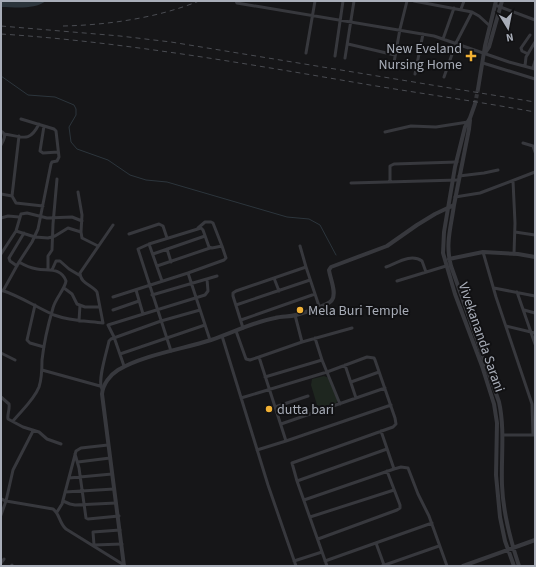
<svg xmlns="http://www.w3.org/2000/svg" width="536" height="567" font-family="'Source Sans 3',sans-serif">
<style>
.green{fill:#1e261f}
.water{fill:#2c353c}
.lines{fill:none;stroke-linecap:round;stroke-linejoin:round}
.stream{stroke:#2c353c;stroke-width:1}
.tertiary-tunnel{stroke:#333438;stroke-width:4;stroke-dasharray:4 2;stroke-linecap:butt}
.minor{stroke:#37383d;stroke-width:3}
.tertiary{stroke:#37383d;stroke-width:4}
.rail{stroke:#4a4c52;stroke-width:1;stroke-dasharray:5 4;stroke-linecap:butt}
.poi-dot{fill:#f2b134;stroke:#111113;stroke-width:1.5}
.labels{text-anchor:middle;stroke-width:4;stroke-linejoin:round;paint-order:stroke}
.poi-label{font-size:14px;fill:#a8adb8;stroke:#111113;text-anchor:start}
.street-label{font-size:14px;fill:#a8adb8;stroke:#111113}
</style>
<rect width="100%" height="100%" fill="#161618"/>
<!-- green -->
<path class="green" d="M 324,376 L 329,378 L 338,400 L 336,403 L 322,407 L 317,405 L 311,385 L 312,379 Z"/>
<!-- water -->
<path class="water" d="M 1,1 L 46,1 C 34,10 15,7 1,7 Z"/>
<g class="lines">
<!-- stream -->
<path class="stream" d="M 1,76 L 28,95 L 55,97 L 74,105 L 76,109 L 76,115 L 69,127 L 71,142 L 77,149 L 108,160 L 130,175 L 146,180 L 167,182 L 287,217 L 309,219 L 320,225 L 336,255"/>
<!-- tertiary-tunnel -->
<path class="tertiary-tunnel" d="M 475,104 L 478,89"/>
<!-- minor -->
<path class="minor" d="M 236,1 L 237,3 L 434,36 L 509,62 L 535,69
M 414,1 L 472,12 L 479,16 L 490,26
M 495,5 L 535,20
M 461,9 L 464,1
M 443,39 L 454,8
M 348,44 L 395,55
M 306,53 L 315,1
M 528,54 L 522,51 L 521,48 L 530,35
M 335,56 L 343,1
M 345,58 L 354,1
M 483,63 L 535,79
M 525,66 L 526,57 L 535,42
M 393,68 L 400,29 L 407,1
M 533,68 L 535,61
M 415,74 L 423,34
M 444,77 L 456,43 L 472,12
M 44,126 L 40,151 L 43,153 L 58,152
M 1,131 C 7,134 4,140 1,145
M 385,132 L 411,126 L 436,127 L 468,122
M 4,134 C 22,136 29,144 39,124
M 19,136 L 12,196 L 16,203 L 43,206
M 523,143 L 533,146 L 535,152
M 459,176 L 484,173 L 498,170
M 390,181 L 390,166 L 394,164 L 457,162
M 513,181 L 515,223 L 514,254
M 351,183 L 458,180
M 78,192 L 82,215 L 81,232 L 82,238 L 98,246
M 1,194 L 12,196
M 455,197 L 480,193 L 535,172
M 1,218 L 8,216 L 19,217
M 198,228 L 205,222 L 211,222 L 213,223 L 222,246
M 16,231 L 35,237 L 48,238 L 55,236 L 68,228 L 81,232
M 515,232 L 535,235
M 129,234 L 159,224 L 163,226 L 167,238
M 149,244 L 162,281
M 300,246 L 306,267
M 167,249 L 171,262
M 483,252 L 496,297 L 532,404 L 533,435
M 1,254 L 16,231 L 21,214 L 27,213 L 47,218 L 72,217 L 82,221
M 153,254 L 205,236
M 17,266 L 10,261 L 9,258 L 24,233
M 157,266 L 210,248
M 386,267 C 397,263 411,253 422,261 L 426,272
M 48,269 L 48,256 L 52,250 L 53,224 L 57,179
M 52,270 L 56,261 L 60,261 L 69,269 L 79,275
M 274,278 L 279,291
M 397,281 L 446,266
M 64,288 L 72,294 L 77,304 L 85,307 L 100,307
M 494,288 L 535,296
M 1,290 C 20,296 36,307 54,315 C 70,321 86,321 103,323
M 136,290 L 143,314
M 3,291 L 19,262 L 32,242 L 38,229 L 51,164 L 52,162 L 57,161 L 59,157 L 56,131 L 54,129 L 21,119
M 517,292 L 535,344
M 152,295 L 217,276
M 113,297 L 188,273 L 210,340
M 35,305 L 27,340 L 30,343 L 44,347
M 236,305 L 310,280
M 113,310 L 139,301
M 524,310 L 535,313
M 241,320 L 315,294
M 79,321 L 80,305
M 103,323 L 97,292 C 92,285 80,283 80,273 L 113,225
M 506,326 L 535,333
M 243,328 L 233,296 L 233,293 L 236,291 L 306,267 L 319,306
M 236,331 L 246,359 L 250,360 L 259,357
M 222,336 L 268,485 L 296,566
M 315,338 L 322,360 L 340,404
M 302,342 L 352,328
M 171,351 L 138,249 L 149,244 L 201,228 L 203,230 L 209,247 L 212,248 L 222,246 L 226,258 L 224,260 L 188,273
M 1,353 L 15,360
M 120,354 L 205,325
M 345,365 L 356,398
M 124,366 L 114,337 L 108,325 L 205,295 L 208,291 L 207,279
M 42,370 L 100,386
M 265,377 L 322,360
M 351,382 L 379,372
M 102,389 C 97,381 107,351 109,341 L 111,339 L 161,321 L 200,310
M 1,397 L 9,404 C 10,409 7,415 8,419 L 23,427 L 39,432 L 47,439 L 61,444
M 241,398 L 327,372 L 367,357 L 374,358 L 375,360 L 395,418 L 396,424 L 393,427 L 292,463 L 297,481 L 327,566
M 275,407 L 308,396
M 13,421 C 21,411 34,400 39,387 C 42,378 42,369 42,360 C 44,342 48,325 53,308 C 55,299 65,289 66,281 C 61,267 48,271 37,269 C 31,268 24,265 19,262
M 281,424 L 385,388
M 381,431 L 394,469
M 503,435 L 535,435
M 286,441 L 391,405
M 257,450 L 286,441 L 259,357 L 302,342 L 295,315
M 75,454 L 79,468 L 86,518 L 88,519 L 119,516
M 78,462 L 110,458
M 69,478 L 112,474
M 297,481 L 387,449
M 65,492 L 114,489
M 1,499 L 6,501 L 53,509 C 60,514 59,523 66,529 L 124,565
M 304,500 L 394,469 L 401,467 L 408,468 L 418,494 L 429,516 L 447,566
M 63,501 L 70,504 L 75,505 L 116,503
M 57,512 L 62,504 L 76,451 L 81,448 L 108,445
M 1,515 L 6,501 L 13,470 L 33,431
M 310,517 L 394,490
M 318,539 L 397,510 L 400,508 L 400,505 L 387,471
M 376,543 L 384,565
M 94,545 L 93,532 L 120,530
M 94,545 L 122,544
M 294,561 L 322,552
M 325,561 L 432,523
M 1,563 L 4,559
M 11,566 L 12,565
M 382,566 L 439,546"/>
<!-- tertiary -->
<path class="tertiary" d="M 485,53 L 489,47 L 502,1
M 478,89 L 485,46 L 496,1
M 475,104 L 470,118 L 465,127 L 455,167 L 444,232 L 443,253 L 455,294 L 482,366 L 494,404 L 497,423 L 496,475 L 500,517 L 505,541 L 514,566
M 470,120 L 469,129 C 464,154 459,179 454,205 C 451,227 445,244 451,266 L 499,402 C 505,429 501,457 502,485 C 503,513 510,539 519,566
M 449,259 L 483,252 L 518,254 L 535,257
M 124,566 L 102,394 C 103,384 110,375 118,370 C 143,355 183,349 211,340 C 232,333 253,322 275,318 C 282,316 289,317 296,315 C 303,313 329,305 332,300 C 337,293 330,278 329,270 L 331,267 L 387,246 L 417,225 L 435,214 L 454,205
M 463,566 L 535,540"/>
<!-- rail -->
<path class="rail" d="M 1,26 L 120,36 L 171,42 L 535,102
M 63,26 C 108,25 157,18 199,1
M 1,34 C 125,42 248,64 370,85 C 425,94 480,102 535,112"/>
</g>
<!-- markers -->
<g class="poi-dot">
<path d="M469 50h4v4h4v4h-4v4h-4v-4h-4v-4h4z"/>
<circle cx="300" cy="310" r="4"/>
<circle cx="269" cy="409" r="4"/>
</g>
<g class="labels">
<!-- poi labels -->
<g class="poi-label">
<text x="462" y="53" text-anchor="end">New Eveland<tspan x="462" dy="16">Nursing Home</tspan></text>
<text x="308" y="315">Mela Buri Temple</text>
<text x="277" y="414">dutta bari</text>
</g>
<!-- street labels -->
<g class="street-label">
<text transform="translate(482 337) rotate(71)" y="5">Vivekananda Sarani</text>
</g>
</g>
<!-- border -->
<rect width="536" height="567" fill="none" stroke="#a8adb8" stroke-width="4"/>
<!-- north arrow -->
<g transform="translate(508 28) rotate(170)" stroke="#111113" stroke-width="3" paint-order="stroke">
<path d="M0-3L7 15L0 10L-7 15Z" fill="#a8adb8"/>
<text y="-6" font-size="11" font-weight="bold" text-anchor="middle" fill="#a8adb8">N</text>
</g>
</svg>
